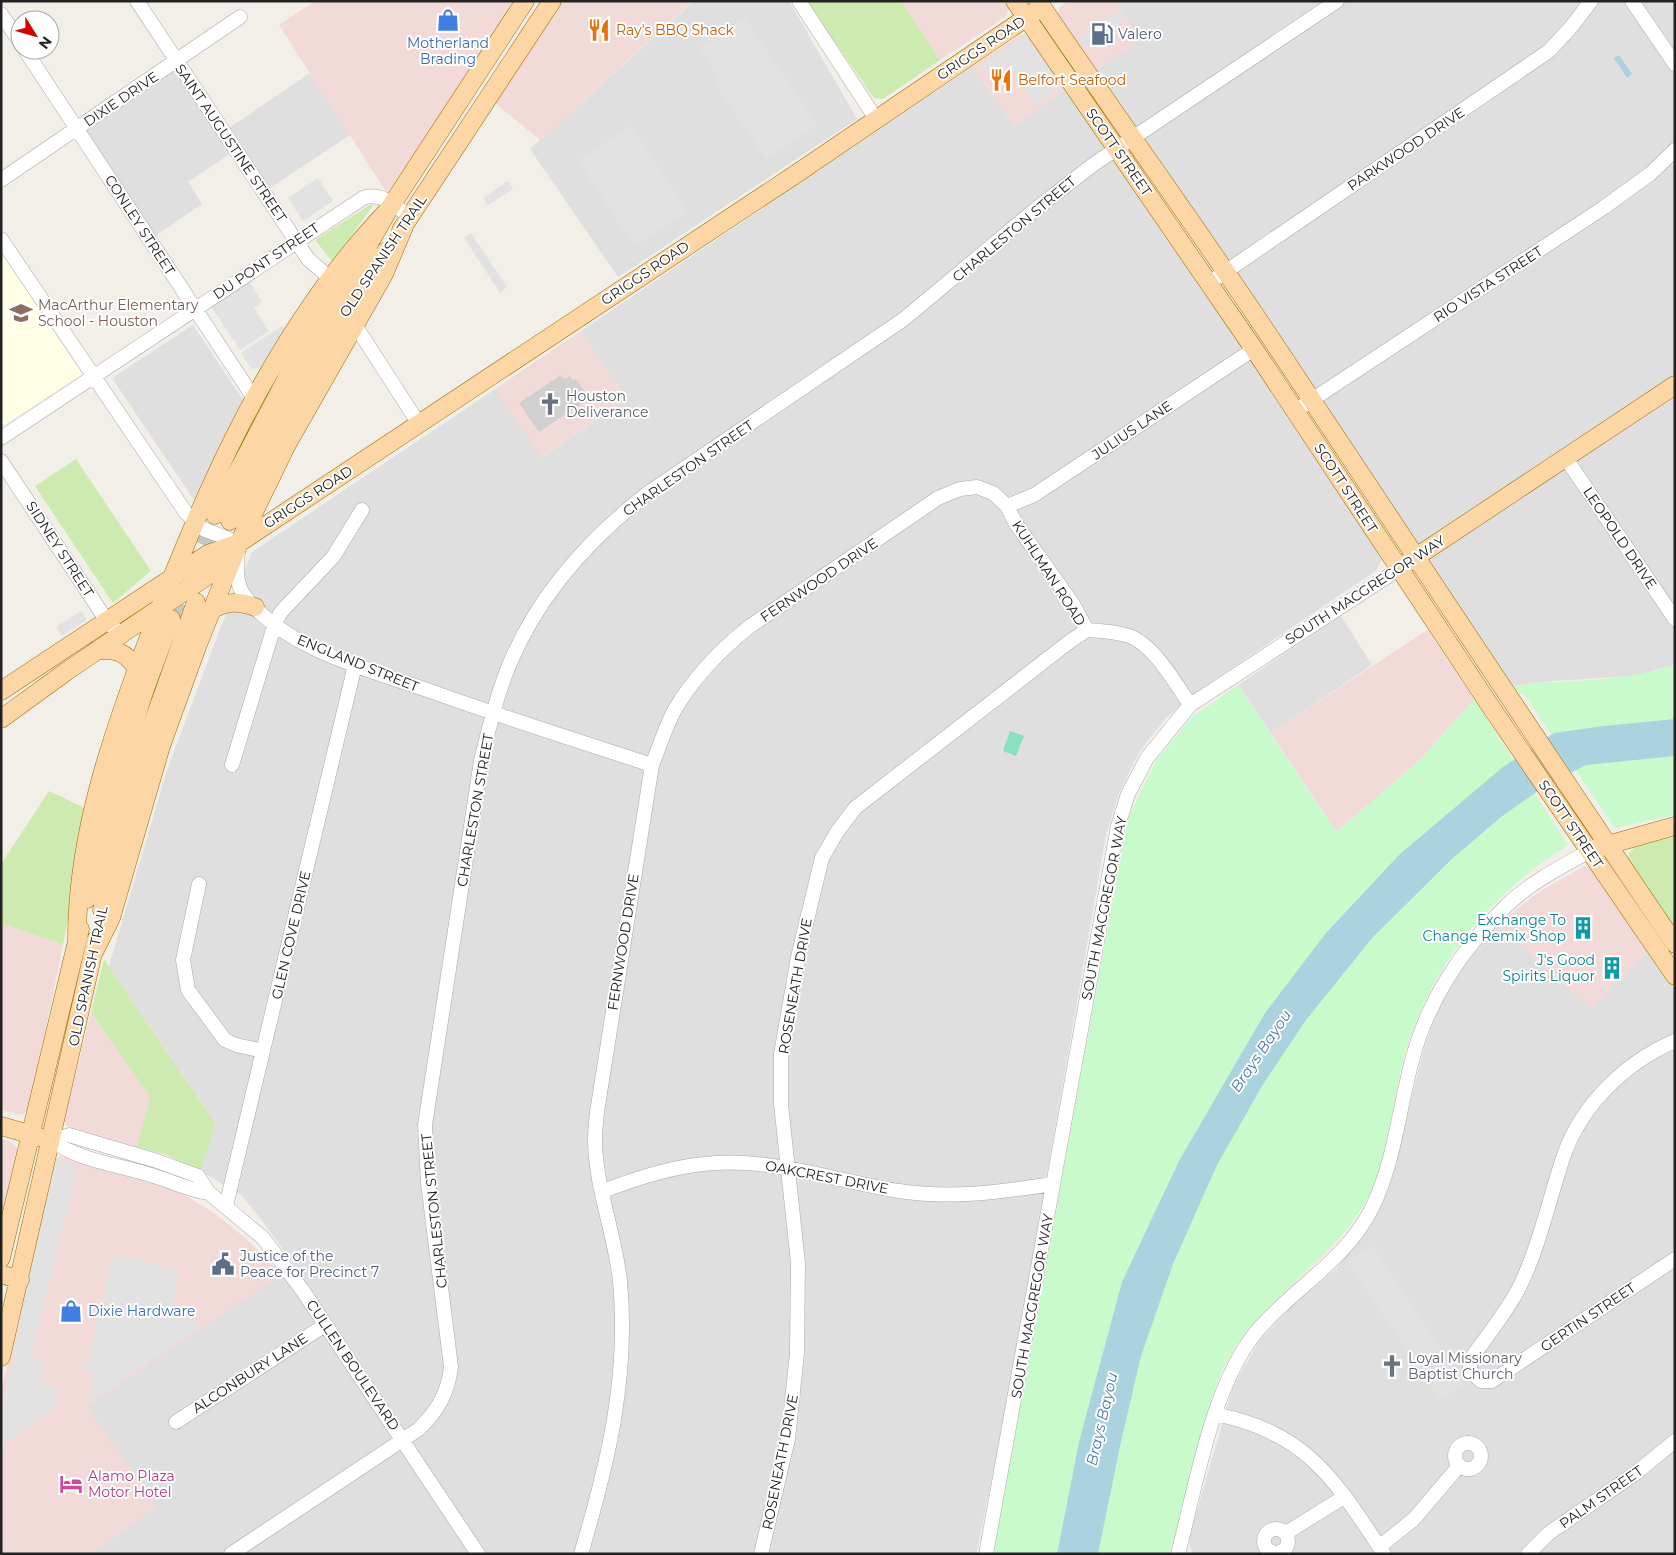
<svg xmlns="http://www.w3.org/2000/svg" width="1676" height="1555" font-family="Montserrat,sans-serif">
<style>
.residential{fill:#e0dfdf}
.commercial{fill:#f2dad9}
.education{fill:#ffffe5}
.religious{fill:#d0d0d0}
.grass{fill:#cdebb0}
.park{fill:#c8facc}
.pitch{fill:#88e0be}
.parking{fill:#e2e2e2}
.water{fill:#aad3df}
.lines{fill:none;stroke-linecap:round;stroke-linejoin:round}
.major-tunnel{stroke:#c8c6c1;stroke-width:18;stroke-dasharray:18 9;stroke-linecap:butt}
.minor-casing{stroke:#a9a9a9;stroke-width:15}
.major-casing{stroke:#a06b00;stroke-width:19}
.minor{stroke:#fff;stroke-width:14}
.major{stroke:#fcd6a4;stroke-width:18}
.labels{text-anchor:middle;stroke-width:4;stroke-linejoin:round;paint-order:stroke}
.food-label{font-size:14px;fill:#c56008;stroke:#fff;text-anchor:start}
.service-label{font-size:14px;fill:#4e5e75;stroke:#fff;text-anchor:start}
.shop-label{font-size:14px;fill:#366cbe;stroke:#fff}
.street-label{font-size:14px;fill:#222;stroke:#fff}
.education-label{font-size:14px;fill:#785e54;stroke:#fff;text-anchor:start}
.worship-label{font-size:14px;fill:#5b616d;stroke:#fff;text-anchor:start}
.culture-label{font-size:14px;fill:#0d838f;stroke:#fff;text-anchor:end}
.hotel-label{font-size:14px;fill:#b23c85;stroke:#fff;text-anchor:start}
.water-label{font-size:15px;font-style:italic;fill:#4a7aab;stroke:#fff}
</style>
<rect width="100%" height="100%" fill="#f2efe9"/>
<!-- residential -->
<path class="residential" d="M 694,1 L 789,1 L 857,119 L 618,277 L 530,149 Z
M 1115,1 L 1675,1 L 1675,665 L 1634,676 L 1553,681 L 1512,686 L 1093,72 L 1140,39 Z
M 177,67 L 233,152 L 188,182 L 202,204 L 155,236 L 83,129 Z
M 972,67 L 1014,126 L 1069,87 L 1381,550 L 1381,561 L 1377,570 L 1201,689 L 1166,718 L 1139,752 L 1119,793 L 1106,835 L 1002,1433 L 976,1554 L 91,1554 L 156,1506 L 86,1406 L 294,1265 L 264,1223 L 241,1195 L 201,1171 L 215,1123 L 109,966 L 167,770 L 220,629 L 252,552 L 495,389 L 542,457 L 626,399 L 581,331 Z
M 310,73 L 350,135 L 270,188 L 229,128 Z
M 193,325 L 243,400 L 194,500 L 112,378 Z
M 1341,616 L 1372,665 L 1271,733 L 1238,685 Z
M 1497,925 L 1591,1008 L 1650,949 L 1675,986 L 1675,1554 L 1193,1554 L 1188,1541 L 1233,1387 L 1259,1341 L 1295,1303 L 1336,1269 L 1363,1235 L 1396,1160 L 1424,1048 L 1435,1016 L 1456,976 L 1482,939 Z"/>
<!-- commercial -->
<path class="commercial" d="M 315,1 L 516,1 L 428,137 L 387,193 L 279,25 Z
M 561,1 L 693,1 L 540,140 L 495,103 Z
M 901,1 L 1010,1 L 1011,4 L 1005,17 L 940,60 Z
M 1068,1 L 1115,1 L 1141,39 L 1093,72 L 1057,15 L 1060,7 Z
M 1027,34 L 1032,36 L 1069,87 L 1014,126 L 972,67 L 1020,35 Z
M 581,331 L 626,399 L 541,457 L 495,389 Z
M 1427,630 L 1474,699 L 1420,760 L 1336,832 L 1271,733 Z
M 1584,866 L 1591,868 L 1650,949 L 1591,1008 L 1497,925 L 1536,894 Z
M 1,923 L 63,945 L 32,1096 L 26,1112 L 22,1115 L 1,1110 Z
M 91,1012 L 150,1097 L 137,1147 L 74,1130 L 66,1125 L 64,1121 Z
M 1,1139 L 11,1142 L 19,1151 L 1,1219 Z
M 61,1156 L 138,1176 L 180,1192 L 214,1213 L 249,1241 L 281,1274 L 87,1406 L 156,1506 L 91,1554 L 1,1554 L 1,1391 L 54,1167 L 56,1159 Z"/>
<!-- education -->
<path class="education" d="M 1,251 L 82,374 L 1,427 Z"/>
<!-- religious -->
<path class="religious" d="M 561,375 L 564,379 L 570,376 L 573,381 L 576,379 L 588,396 L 580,402 L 581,404 L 539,432 L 519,403 Z"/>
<!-- grass -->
<path class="grass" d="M 806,1 L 901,1 L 940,60 L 883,99 L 874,98 Z
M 371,204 L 373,206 L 332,261 L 315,240 Z
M 76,459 L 151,571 L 113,603 L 35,486 Z
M 49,791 L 89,810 L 63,945 L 1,923 L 1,864 Z
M 1675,835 L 1675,934 L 1627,860 C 1631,840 1658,839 1675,835 Z
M 104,959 L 215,1123 L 201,1171 L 167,1155 L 137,1147 L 150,1097 L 91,1012 Z"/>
<!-- park -->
<path class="park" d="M 1675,665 L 1675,815 L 1615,828 L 1523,693 L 1518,694 L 1512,686 C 1566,679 1624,683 1675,665 Z
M 1238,685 L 1336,832 L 1420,760 L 1474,699 L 1568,845 C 1487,896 1426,970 1402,1065 C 1392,1107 1388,1155 1369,1195 C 1338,1256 1280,1286 1241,1339 C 1217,1371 1208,1410 1198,1448 C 1189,1483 1180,1519 1169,1554 L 993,1554 L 1128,818 L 1156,761 L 1191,718 Z"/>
<!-- pitch -->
<path class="pitch" d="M 1010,731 L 1024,736 L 1016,756 L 1003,751 Z"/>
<!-- parking -->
<path class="parking" d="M 1120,11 L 1126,20 L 1085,46 L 1080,38 Z
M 745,18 L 817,125 L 766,159 L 715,83 L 720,79 L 700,48 Z
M 1027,37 L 1061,87 L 1035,105 L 1008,65 L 990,77 L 981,65 L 1017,40 Z
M 631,125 L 688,212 L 635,247 L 578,161 Z
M 318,178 L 333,201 L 303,221 L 288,198 Z
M 508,181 L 513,189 L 488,205 L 483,198 Z
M 471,233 L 507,287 L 500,293 L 464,238 Z
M 249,281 L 262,302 L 254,308 L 269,331 L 240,350 L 211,306 Z
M 282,326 L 286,329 L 264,367 L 251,369 L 241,353 Z
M 81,611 L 87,620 L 62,636 L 56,627 Z
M 56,1159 L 77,1166 L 31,1357 L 43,1360 L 39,1379 L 45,1381 L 44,1385 L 59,1389 L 54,1410 L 1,1445 L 1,1414 L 15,1354 L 10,1353 Z
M 1372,1245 L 1465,1383 L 1441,1400 L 1347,1262 Z
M 113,1255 L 180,1271 L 169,1314 L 195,1320 L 199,1327 L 88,1403 L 93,1372 L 85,1370 Z"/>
<!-- water -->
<path class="water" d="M 1619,55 L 1632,74 L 1627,78 L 1614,58 Z
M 1675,719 L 1675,756 L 1586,765 L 1542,788 L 1501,817 L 1454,857 L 1373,937 L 1306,1020 L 1262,1086 L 1217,1165 L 1173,1264 L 1141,1356 L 1120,1446 L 1098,1554 L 1057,1554 L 1079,1442 L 1122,1282 L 1179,1161 L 1265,1013 L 1326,933 L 1400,854 L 1503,767 L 1554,733 L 1604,726 Z"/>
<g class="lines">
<!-- major-tunnel -->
<path class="major-tunnel" d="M 171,619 L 215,515"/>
<defs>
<path id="minor" d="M 137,1 L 308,259 L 331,279
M 799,1 L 876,119
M 1632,1 L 1675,64
M 1,14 L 20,42
M 25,50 L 255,400
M 1,180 L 240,17
M 1,239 L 186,513 L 203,529 L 239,543 C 237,562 233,582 246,598 C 291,652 369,669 433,692 C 505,718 578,741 652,765
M 1209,283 L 1549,51 L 1572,26 L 1591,1
M 355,325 L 419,424
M 1295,411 L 1603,208 L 1650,174 L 1675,150
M 1,438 L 363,198 C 380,191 397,207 410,217
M 1565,457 L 1675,619
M 1,461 L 107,621 L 121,635
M 1007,506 L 1034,495 L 1254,349
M 1087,630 C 1101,631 1115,631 1129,636 C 1153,644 1177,685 1190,705
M 232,765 L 275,623 L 281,612 L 333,557 L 362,510
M 199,884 L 183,960 L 188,990 L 225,1040 L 236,1045 L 263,1051
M 1675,1041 C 1626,1062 1582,1104 1564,1155 C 1549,1199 1540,1245 1519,1288 C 1506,1313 1486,1337 1470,1360 L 1470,1370 L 1481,1381 L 1492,1381 L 1675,1259
M 52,1141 L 69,1135 L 157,1161 L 198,1176 L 209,1193 L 263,1238 L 303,1291 L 478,1554
M 52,1141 C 80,1161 121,1165 154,1176 C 174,1182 188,1190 209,1193
M 603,1191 C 640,1177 677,1165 716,1163 C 775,1159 841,1182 899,1191 C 952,1199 1001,1192 1053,1184
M 226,1206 L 355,665
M 1215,1414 C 1308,1433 1335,1480 1384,1554
M 176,1422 L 325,1325
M1455 1456a13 13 0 1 1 26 0a13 13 0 1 1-26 0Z
M1264 1541a12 12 0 1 1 24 0a12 12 0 1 1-24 0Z
M 1286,1533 L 1344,1497
M 1379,1547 L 1414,1519 L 1459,1466
M 231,1554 L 419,1429 C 438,1410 448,1393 451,1367 L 428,1183 L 425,1125 L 481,761 C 489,728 497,694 510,663 C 539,594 590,538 648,493 L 904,319 L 1037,208 L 1094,164 L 1337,1
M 581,1554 C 608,1463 629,1377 620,1281 C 615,1234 596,1189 595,1142 C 595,1132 596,1122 597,1112 L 652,765 C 659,748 665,728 674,711 C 693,678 719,651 749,627 L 938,498 L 960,489 L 977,487 L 993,493 L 1007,506 L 1016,524 L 1073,604 L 1087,630
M 761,1554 L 788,1439 L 797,1353 L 798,1263 L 781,1104 L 781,1054 L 798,957 L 822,858 L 837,832 L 855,808 L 1069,642 L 1087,630
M 986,1554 L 1118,826 L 1128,794 L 1147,758 L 1190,705 L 1399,569
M 1178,1554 C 1196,1486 1212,1385 1257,1331 C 1293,1288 1346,1261 1372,1208 C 1395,1161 1399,1107 1413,1057 C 1427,1003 1462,949 1502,910 C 1526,885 1560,867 1590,851
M 1528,1554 L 1549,1533 L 1636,1473 L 1675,1441"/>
<path id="major" d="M 1015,1 L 1254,349 L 1493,710 L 1675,976
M 1038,1 C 1115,115 1196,226 1272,340 C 1406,542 1539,744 1675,944
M 401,230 L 552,1
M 215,515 L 301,351 L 359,261 L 389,209 L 525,1
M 230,521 C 277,428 325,336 386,251
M 1407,563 L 1675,385
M 211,610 C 228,601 238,601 255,607
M 96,651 C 115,648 126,652 137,669
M 1,691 L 208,554 L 239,543
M 1,719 L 67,671 L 216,570 L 239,543 L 793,176 L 1042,7
M 1597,848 L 1675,826
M 87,899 L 120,766 L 146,686 L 171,619
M 102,910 L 139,762 L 196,602
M 77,939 C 77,833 113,732 150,634 C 201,500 260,364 351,252 C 363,237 376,223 389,209
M 94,952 L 111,918 L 161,746 L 198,644 L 239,543 L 286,446 L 384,274 L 406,222
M 1,1126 L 39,1137
M 1,1258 L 80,929
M 1,1274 L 20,1280
M 1,1357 L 96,940"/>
</defs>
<!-- minor casing -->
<use href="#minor" class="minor-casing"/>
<!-- major casing -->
<use href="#major" class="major-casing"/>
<!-- minor -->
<use href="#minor" class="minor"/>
<!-- major -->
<use href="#major" class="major"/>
</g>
<!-- icons -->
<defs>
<symbol id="shop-bare" viewBox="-9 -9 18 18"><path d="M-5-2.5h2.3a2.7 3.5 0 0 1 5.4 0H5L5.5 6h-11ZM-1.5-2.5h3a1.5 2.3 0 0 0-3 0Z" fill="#3f7fe0" stroke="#fff" stroke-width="2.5" paint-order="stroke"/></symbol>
<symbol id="restaurant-bare" viewBox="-9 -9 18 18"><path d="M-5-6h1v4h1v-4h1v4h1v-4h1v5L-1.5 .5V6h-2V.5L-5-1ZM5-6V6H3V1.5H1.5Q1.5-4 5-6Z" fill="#e8710a" stroke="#fff" stroke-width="2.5" paint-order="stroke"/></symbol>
<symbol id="fuel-bare" viewBox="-9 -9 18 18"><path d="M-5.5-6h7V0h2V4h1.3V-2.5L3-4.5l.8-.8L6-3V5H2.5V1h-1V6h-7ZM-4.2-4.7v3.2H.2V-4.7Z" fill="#5c6f8a" stroke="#fff" stroke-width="2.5" paint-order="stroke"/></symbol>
<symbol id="school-bare" viewBox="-9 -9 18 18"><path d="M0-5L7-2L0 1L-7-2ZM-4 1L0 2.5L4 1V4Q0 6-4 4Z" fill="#8d6e63" stroke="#fff" stroke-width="2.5" paint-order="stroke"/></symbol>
<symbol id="church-bare" viewBox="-9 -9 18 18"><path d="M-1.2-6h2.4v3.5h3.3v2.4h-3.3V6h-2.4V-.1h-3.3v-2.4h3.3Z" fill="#6b7280" stroke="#fff" stroke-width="2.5" paint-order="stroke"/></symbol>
<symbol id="building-bare" viewBox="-9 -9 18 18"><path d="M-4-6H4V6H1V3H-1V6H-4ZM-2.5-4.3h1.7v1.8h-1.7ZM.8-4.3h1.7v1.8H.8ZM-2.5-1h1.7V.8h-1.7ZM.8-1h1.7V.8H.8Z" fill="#0f9aa8" stroke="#fff" stroke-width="2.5" paint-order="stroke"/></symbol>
<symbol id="civic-bare" viewBox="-9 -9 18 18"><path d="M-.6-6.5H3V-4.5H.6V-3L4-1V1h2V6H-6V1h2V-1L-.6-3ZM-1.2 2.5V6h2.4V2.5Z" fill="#5c6f8a" stroke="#fff" stroke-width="2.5" paint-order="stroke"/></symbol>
<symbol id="hotel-bare" viewBox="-9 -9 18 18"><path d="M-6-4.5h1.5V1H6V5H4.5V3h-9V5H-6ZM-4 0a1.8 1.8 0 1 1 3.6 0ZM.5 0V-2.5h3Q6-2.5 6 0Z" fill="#d1479c" stroke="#fff" stroke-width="2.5" paint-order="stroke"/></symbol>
</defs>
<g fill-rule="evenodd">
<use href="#shop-bare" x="432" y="4" width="32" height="32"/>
<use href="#restaurant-bare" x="583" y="14" width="32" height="32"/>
<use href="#fuel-bare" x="1086" y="18" width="32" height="32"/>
<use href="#restaurant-bare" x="985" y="64" width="32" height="32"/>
<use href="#school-bare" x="5" y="297" width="32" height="32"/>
<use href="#church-bare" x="534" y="388" width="32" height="32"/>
<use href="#building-bare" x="1567" y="912" width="32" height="32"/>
<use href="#building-bare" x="1596" y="952" width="32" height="32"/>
<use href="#civic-bare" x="207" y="1248" width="32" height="32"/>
<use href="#shop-bare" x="55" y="1295" width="32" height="32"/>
<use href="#church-bare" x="1376" y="1350" width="32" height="32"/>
<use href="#hotel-bare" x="55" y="1468" width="32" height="32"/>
</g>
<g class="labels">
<!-- food labels -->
<g class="food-label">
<text x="616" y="35">Ray's BBQ Shack</text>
<text x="1018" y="85">Belfort Seafood</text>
</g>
<!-- service labels -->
<g class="service-label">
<text x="1118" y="39">Valero</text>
<text x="240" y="1261">Justice of the<tspan x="240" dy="16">Peace for Precinct 7</tspan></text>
</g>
<!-- shop labels -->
<g class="shop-label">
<text x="448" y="48">Motherland<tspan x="448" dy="16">Brading</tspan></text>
<text x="88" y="1316" text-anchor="start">Dixie Hardware</text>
</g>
<!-- street labels -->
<g class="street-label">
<text transform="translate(981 48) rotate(-34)" y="5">GRIGGS ROAD</text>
<text transform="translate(121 99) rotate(-34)" y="5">DIXIE DRIVE</text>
<text transform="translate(231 143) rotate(56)" y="5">SAINT AUGUSTINE STREET</text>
<text transform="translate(1406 149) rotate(-34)" y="5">PARKWOOD DRIVE</text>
<text transform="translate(1119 152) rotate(55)" y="5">SCOTT STREET</text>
<text transform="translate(140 225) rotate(57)" y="5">CONLEY STREET</text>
<text transform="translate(1014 229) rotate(-40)" y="5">CHARLESTON STREET</text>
<text transform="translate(383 256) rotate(-56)" y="5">OLD SPANISH TRAIL</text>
<text transform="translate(266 261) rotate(-34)" y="5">DU PONT STREET</text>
<text transform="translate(645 273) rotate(-34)" y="5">GRIGGS ROAD</text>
<text transform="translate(1488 284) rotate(-33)" y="5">RIO VISTA STREET</text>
<text transform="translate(1132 430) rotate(-34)" y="5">JULIUS LANE</text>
<text transform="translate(688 468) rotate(-35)" y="5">CHARLESTON STREET</text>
<text transform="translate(1346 488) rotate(57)" y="5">SCOTT STREET</text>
<text transform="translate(308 497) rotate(-33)" y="5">GRIGGS ROAD</text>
<text transform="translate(1620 538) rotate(56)" y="5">LEOPOLD DRIVE</text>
<text transform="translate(60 549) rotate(57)" y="5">SIDNEY STREET</text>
<text transform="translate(1049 573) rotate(57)" y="5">KUHLMAN ROAD</text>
<text transform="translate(819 580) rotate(-34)" y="5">FERNWOOD DRIVE</text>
<text transform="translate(1365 590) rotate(-33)" y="5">SOUTH MACGREGOR WAY</text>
<text transform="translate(358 663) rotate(22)" y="5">ENGLAND STREET</text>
<text transform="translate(475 810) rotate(-80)" y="5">CHARLESTON STREET</text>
<text transform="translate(1571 824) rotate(56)" y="5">SCOTT STREET</text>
<text transform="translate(1104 908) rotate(-79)" y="5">SOUTH MACGREGOR WAY</text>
<text transform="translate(291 935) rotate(-77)" y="5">GLEN COVE DRIVE</text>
<text transform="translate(623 942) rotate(-81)" y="5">FERNWOOD DRIVE</text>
<text transform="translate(88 976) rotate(-78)" y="5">OLD SPANISH TRAIL</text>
<text transform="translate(795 986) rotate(-80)" y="5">ROSENEATH DRIVE</text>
<text transform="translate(827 1177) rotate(11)" y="5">OAKCREST DRIVE</text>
<text transform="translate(434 1211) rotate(-96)" y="5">CHARLESTON STREET</text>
<text transform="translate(1032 1306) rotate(-80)" y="5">SOUTH MACGREGOR WAY</text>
<text transform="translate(1588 1317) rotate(-34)" y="5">GERTIN STREET</text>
<text transform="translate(353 1365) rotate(56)" y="5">CULLEN BOULEVARD</text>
<text transform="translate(250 1373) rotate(-33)" y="5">ALCONBURY LANE</text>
<text transform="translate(780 1462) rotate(-79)" y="5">ROSENEATH DRIVE</text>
<text transform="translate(1601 1497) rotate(-35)" y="5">PALM STREET</text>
</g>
<!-- education labels -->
<g class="education-label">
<text x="38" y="310">MacArthur Elementary<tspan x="38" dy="16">School - Houston</tspan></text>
</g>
<!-- worship labels -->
<g class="worship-label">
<text x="566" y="401">Houston<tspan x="566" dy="16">Deliverance</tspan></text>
<text x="1408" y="1363">Loyal Missionary<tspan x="1408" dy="16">Baptist Church</tspan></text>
</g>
<!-- culture labels -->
<g class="culture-label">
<text x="1566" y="925">Exchange To<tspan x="1566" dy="16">Change Remix Shop</tspan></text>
<text x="1595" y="965">J's Good<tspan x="1595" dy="16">Spirits Liquor</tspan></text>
</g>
<!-- hotel labels -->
<g class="hotel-label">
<text x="88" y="1481">Alamo Plaza<tspan x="88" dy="16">Motor Hotel</tspan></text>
</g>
<!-- water labels -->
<g class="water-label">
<text transform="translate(1261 1051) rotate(-56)" y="5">Brays Bayou</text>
<text transform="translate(1102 1419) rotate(-77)" y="5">Brays Bayou</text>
</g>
</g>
<!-- border -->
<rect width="1676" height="1555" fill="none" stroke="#222222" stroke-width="5"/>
<!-- north arrow -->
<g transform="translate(35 35) rotate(127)"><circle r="24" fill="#ffffff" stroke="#a7a7a7"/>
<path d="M0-4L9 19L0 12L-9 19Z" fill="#d40000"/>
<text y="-8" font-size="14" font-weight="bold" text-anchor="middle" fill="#222222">N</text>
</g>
</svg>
